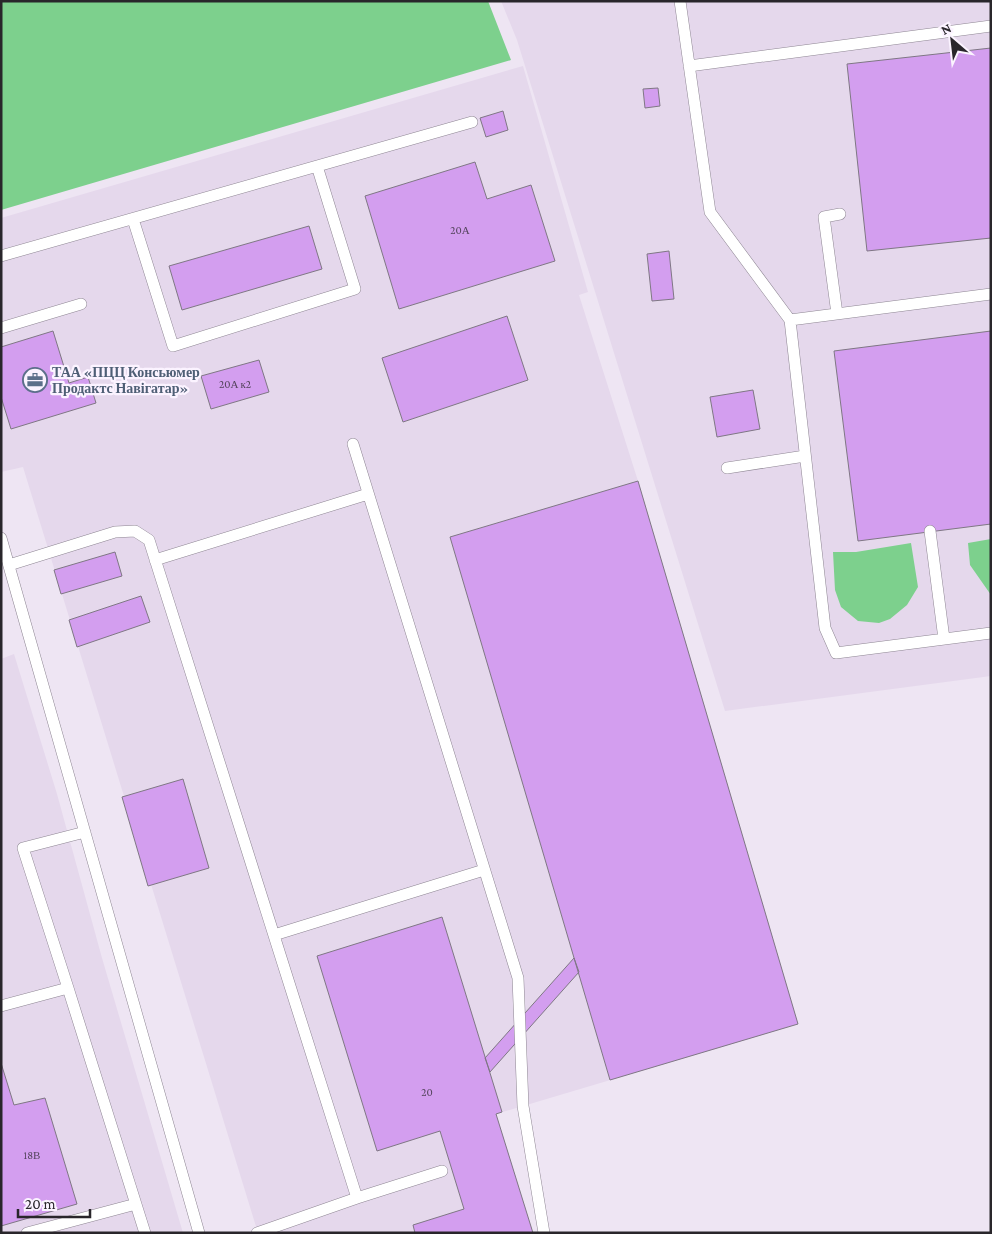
<svg xmlns="http://www.w3.org/2000/svg" width="992" height="1234" font-family="'Crimson Pro',serif">
<style>
.built{fill:#e5d8ec}
.green{fill:#7dd08d}
.building{fill:#d39eef;stroke:#7f7784}
.lines{fill:none;stroke-linecap:round;stroke-linejoin:round}
.service-casing{stroke:#8e8693;stroke-width:12}
.service{stroke:#fff;stroke-width:11}
.labels{text-anchor:middle;stroke-width:4.5;stroke-linejoin:round;paint-order:stroke}
.number-label{font-size:11px;fill:#54445c}
.service-label{font-size:14px;font-weight:bold;fill:#4e5e75;stroke:#fbf3ff;text-anchor:start}
</style>
<rect width="100%" height="100%" fill="#eee5f3"/>
<!-- built -->
<path class="built" d="M 501,1 L 991,1 L 991,676 L 725,711 L 517,40 Z
M 523,66 L 588,292 L 579,295 L 638,481 L 798,1024 L 496,1114 L 533,1233 L 258,1233 L 23,467 L 1,472 L 1,218 Z
M 14,654 L 57,794 L 102,958 L 183,1233 L 1,1233 L 1,659 Z"/>
<!-- green -->
<path class="green" d="M 1,1 L 488,1 L 511,60 L 1,210 Z
M 991,539 L 991,595 L 970,565 L 968,543 Z
M 911,543 L 918,587 L 907,605 L 890,619 L 879,623 L 858,621 L 841,607 L 835,590 L 833,552 L 856,552 Z"/>
<!-- building -->
<path class="building" d="M 991,48 L 991,238 L 867,251 L 847,64 Z
M 658,88 L 660,106 L 645,108 L 643,89 Z
M 503,111 L 508,130 L 486,137 L 480,118 Z
M 475,162 L 487,199 L 531,185 L 555,261 L 399,309 L 365,196 Z
M 309,226 L 322,269 L 182,310 L 169,266 Z
M 669,251 L 674,299 L 652,301 L 647,254 Z
M 507,316 L 528,380 L 403,422 L 382,358 Z
M 53,331 L 69,383 L 88,377 L 96,403 L 11,429 L 1,397 L 1,347 Z
M 991,331 L 991,524 L 858,541 L 834,351 Z
M 259,360 L 269,392 L 211,409 L 201,376 Z
M 753,390 L 760,429 L 717,437 L 710,397 Z
M 638,481 L 798,1024 L 610,1080 L 450,537 Z
M 115,552 L 122,576 L 61,594 L 54,570 Z
M 141,596 L 150,622 L 77,647 L 69,620 Z
M 183,779 L 209,868 L 148,886 L 122,797 Z
M 442,917 L 502,1112 L 496,1114 L 533,1233 L 415,1233 L 413,1225 L 464,1209 L 440,1131 L 377,1151 L 317,956 Z
M 574,958 L 579,972 L 490,1072 L 485,1058 Z
M 1,1063 L 14,1105 L 45,1098 L 77,1204 L 1,1226 Z"/>
<g class="lines">
<defs>
<path id="service" d="M 680,1 L 710,212 L 790,320 L 825,628 L 836,653 L 991,633
M 689,66 L 991,26
M 133,219 L 173,346 L 355,289 L 317,166
M 1,256 L 472,122
M 837,314 L 824,217 L 840,214
M 790,320 L 991,294
M 1,328 L 81,304
M 353,444 L 518,978 L 523,1106 L 544,1233
M 727,468 L 805,456
M 930,531 L 944,639
M 1,538 L 199,1233
M 155,560 L 368,494
M 9,565 L 115,532 L 135,531 L 149,540 L 357,1198 L 257,1233
M 274,935 L 484,870
M 68,988 L 23,848 L 85,832
M 1,1006 L 68,988 L 145,1233
M 357,1198 L 442,1171
M 27,1233 L 136,1204"/>
</defs>
<!-- service casing -->
<use href="#service" class="service-casing"/>
<!-- service -->
<use href="#service" class="service"/>
</g>
<!-- icons -->
<defs>
<symbol id="office-ring" viewBox="-11 -11 22 22"><circle r="9.5" fill="#fbf3ff" stroke="#5c6f8a" stroke-width="1.5"/><path d="M-6-3h4V-5.5h4V-3h4V5H-6ZM-1-4.5V-3h2v-1.5ZM-6 0V1H6V0Z" fill="#5c6f8a"/></symbol>
</defs>
<g fill-rule="evenodd">
<use href="#office-ring" x="21" y="366" width="28" height="28"/>
</g>
<g class="labels">
<!-- number labels -->
<g class="number-label">
<text x="460" y="234">20А</text>
<text x="235" y="388">20А к2</text>
<text x="427" y="1096">20</text>
<text x="32" y="1159">18В</text>
</g>
<!-- service labels -->
<g class="service-label">
<text x="52" y="377">ТАА «ПЦЦ Консьюмер<tspan x="52" dy="16">Продактс Навігатар»</tspan></text>
</g>
</g>
<!-- border -->
<rect width="992" height="1234" fill="none" stroke="#29262b" stroke-width="5"/>
<!-- north arrow -->
<g transform="translate(952 40) rotate(332)" stroke="#fbf3ff" stroke-width="4" paint-order="stroke">
<path d="M0-4L9 19L0 12L-9 19Z" fill="#29262b"/>
<text y="-8" font-size="14" font-weight="bold" text-anchor="middle" fill="#29262b">N</text>
</g>
<!-- scale -->
<path d="M18 1209v8h72v-8" fill="none" stroke="#29262b" stroke-width="2.5"/>
<text x="25" y="1209" font-size="15" fill="#29262b" stroke="#fbf3ff" stroke-width="4" paint-order="stroke">20 m</text>
</svg>
